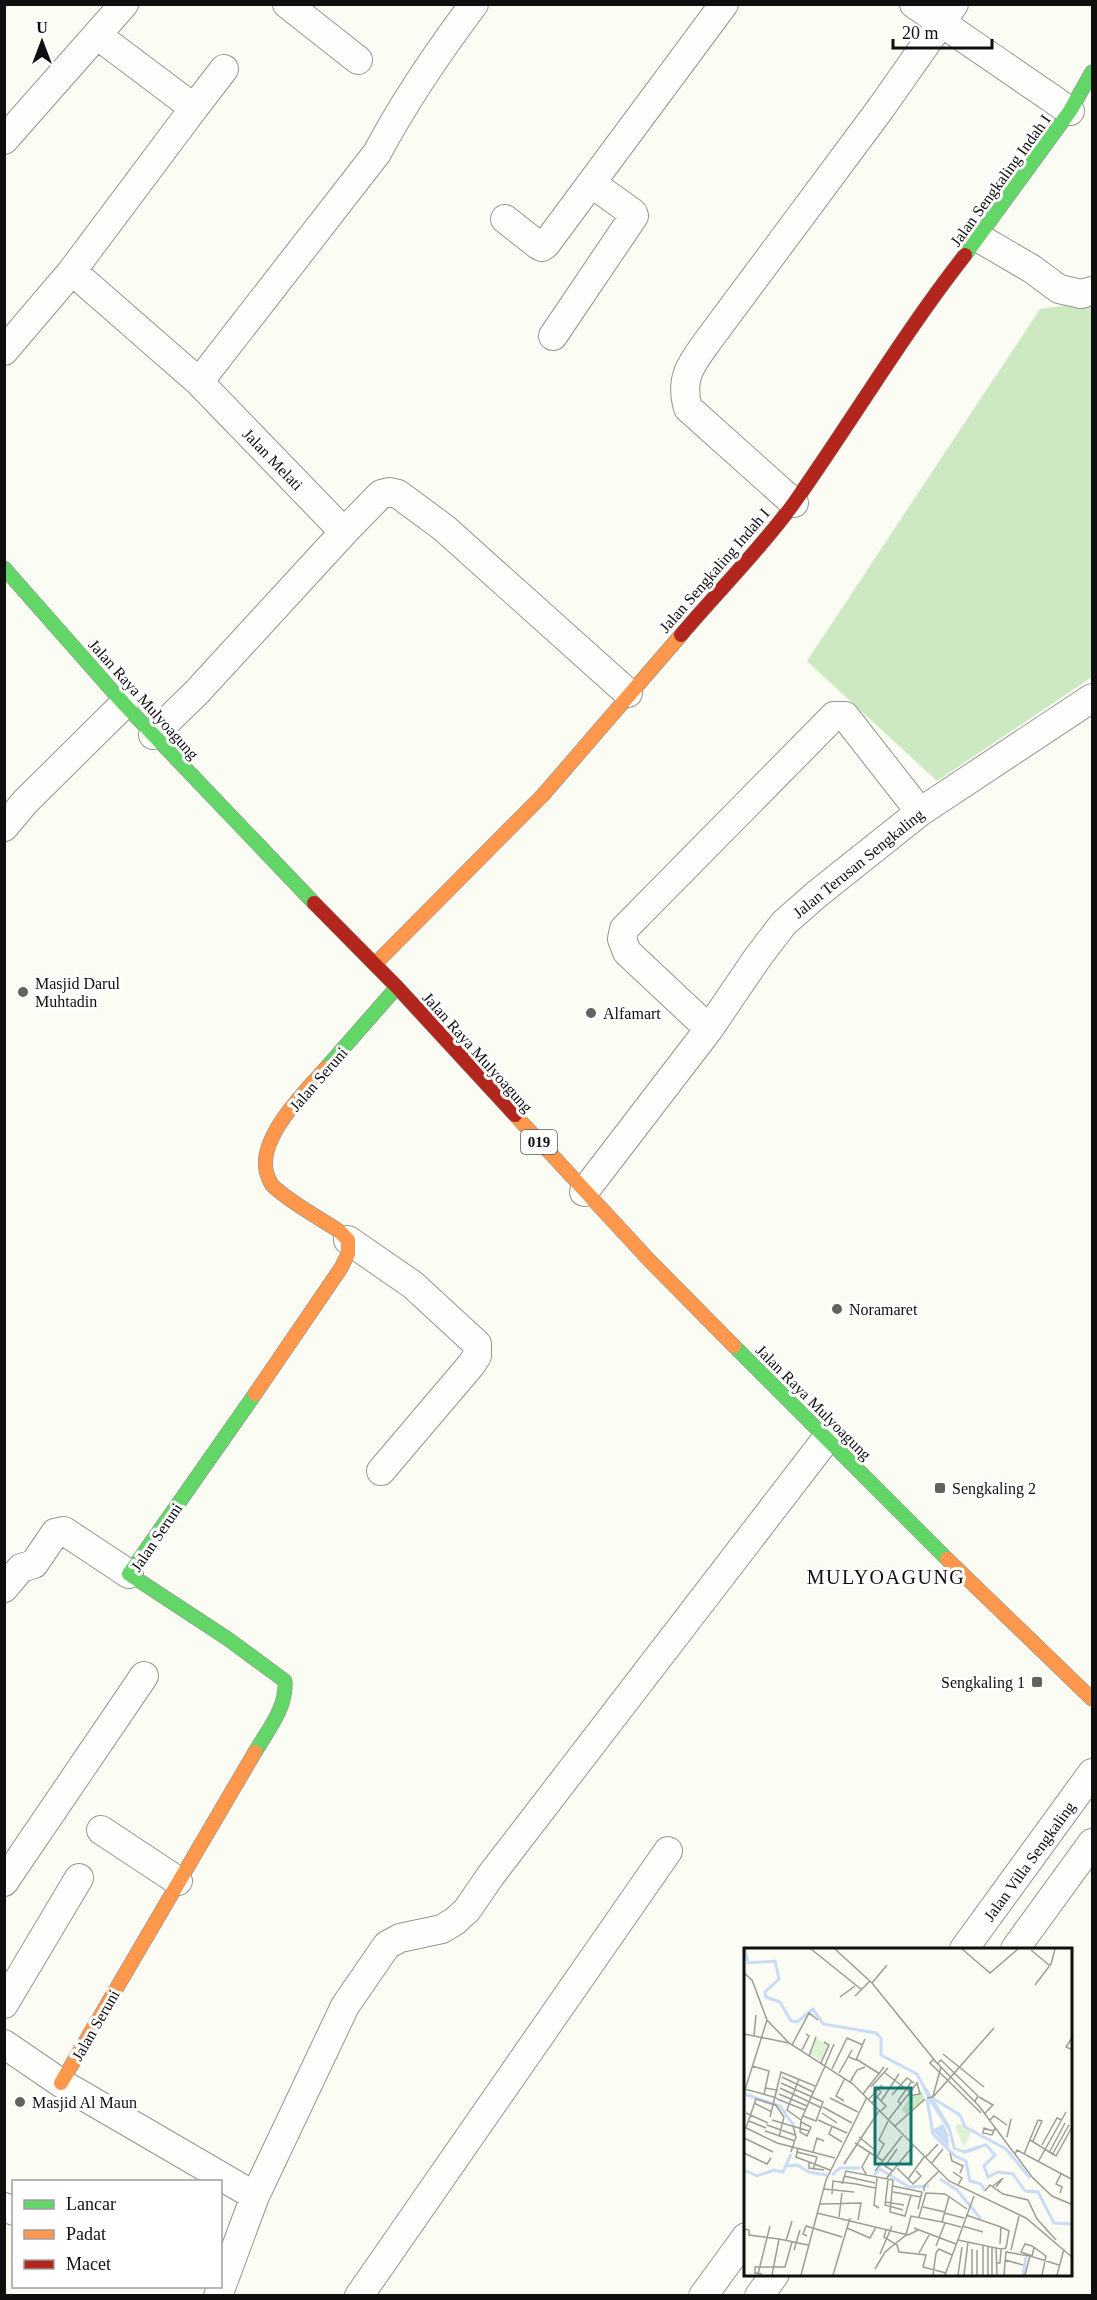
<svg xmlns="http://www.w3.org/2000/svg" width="1097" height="2300" font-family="'Times New Roman',serif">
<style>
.forest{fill:#cce9c2}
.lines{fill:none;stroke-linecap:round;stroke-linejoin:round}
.street-casing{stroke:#959692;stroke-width:30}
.fast-casing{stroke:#8c8c89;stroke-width:15}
.slow-casing{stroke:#8c8c89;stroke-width:15}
.jam-casing{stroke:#8c8c89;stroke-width:15}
.street{stroke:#fefffd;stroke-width:28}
.fast{stroke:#63d668;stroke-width:14}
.slow{stroke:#ff974d;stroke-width:14}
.jam{stroke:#b3261e;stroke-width:14}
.poi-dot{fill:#62625f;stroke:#fff;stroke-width:2}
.labels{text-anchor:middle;stroke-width:6;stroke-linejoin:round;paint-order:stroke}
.shield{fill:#fff;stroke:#575757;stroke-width:1.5}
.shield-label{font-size:15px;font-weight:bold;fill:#0f0f0f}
.street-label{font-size:16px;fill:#0f0f0f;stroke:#fff}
.poi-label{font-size:16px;fill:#0f0f0f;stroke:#fff;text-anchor:start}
.quarter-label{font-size:20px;letter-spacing:1.5px;fill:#0f0f0f;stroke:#fff}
.inset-river{fill:none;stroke:#cadcf5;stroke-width:3}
.inset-road{fill:none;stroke:#9d9d98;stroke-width:1.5}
.view{fill:#0f766e;fill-opacity:0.15;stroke:#0f766e;stroke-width:3}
.inset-edge{fill:none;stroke:#0f0f0f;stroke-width:3}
</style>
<rect width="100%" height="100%" fill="#fbfcf4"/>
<!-- forest -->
<path class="forest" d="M 1092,302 L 1092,677 L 937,781 L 807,661 L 1040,309 Z"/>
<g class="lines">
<defs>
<path id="street" d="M 287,4 L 358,60
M 914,4 L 1070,111
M 194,108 L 224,69
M 4,140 L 124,4
M 505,219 L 538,245 L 542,247 L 546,244 L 724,4
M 979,238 L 1032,269 L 1059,289 L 1081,294 L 1092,291
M 72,271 L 199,382 L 344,532 L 197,692 L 153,735
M 553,336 L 634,216 L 633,213 L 591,183
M 4,351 L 72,271 L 194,108 L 97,35
M 199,382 L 377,153 C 405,100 438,52 474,4
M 794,503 L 688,408 C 679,377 692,363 710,338 L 881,108 L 954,4
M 344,532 L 381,494 L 389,492 L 398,494 L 444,528 L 628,693
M 4,827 L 25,802 L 124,704
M 709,1029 L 627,952 L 622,939 L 624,929 L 834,716 L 845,716 L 920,812
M 584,1192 L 709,1029 L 758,957 L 784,923 L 817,894 L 920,812 L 1092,698
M 348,1240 L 413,1285 L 477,1344 L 477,1356 L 471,1365 L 381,1471
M 4,1588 L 21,1568 L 34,1564 L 55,1533 L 64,1531 L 129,1574
M 101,1830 L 178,1881
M 4,1882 L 144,1676
M 964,1949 L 1092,1773
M 1015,1949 L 1092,1843
M 4,2004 L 79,1878
M 4,2044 L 61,2083 L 255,2196
M 4,2207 L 14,2211
M 218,2296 L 255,2196 L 345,2006 L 387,1945 L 400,1938 L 442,1929 L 455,1921 L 467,1910 L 491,1875 L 827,1438
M 359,2296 L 668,1851
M 703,2296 L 746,2237
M 759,2296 L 775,2274"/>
<path id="fast" d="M 965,255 L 1070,111 L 1092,72
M 4,568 L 124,704 L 314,903
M 326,1068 L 397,987
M 734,1346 L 947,1559
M 255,1752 C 268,1730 287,1707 285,1681 L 228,1639 L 129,1574 L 255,1394"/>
<path id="slow" d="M 375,964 L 543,795 L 681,635
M 515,1115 L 649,1260 L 734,1346
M 255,1394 L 341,1268 L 348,1254 L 348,1240 L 339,1231 C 318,1217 291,1203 273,1186 C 270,1183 269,1179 267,1174 C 256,1140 304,1092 326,1068
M 947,1559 L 1092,1699
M 61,2083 L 255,1752"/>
<path id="jam" d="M 681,635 C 718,591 760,550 794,503 C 852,421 903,334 965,255
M 314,903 L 397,987 L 515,1115"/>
</defs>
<!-- street casing -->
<use href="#street" class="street-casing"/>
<!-- fast casing -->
<use href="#fast" class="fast-casing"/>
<!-- slow casing -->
<use href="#slow" class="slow-casing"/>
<!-- jam casing -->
<use href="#jam" class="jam-casing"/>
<!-- street -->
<use href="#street" class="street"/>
<!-- fast -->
<use href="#fast" class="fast"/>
<!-- slow -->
<use href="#slow" class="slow"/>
<!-- jam -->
<use href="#jam" class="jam"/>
</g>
<!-- markers -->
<g class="poi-dot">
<circle cx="23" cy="992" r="6"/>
<circle cx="591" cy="1013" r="6"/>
<circle cx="837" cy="1309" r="6"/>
<rect x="934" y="1482" width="12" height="12" rx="3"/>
<rect x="1031" y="1676" width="12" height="12" rx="3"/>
<circle cx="20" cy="2102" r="6"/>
</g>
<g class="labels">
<!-- shield labels -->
<rect class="shield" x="521" y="1130" width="36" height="24" rx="4.5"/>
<g class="shield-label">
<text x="539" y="1147">019</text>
</g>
<!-- street labels -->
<g class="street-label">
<text transform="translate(1000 180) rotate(-54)" y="6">Jalan Sengkaling Indah I</text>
<text transform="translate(273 459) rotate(46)" y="6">Jalan Melati</text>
<text transform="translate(714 570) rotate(-49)" y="6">Jalan Sengkaling Indah I</text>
<text transform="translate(144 699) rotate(48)" y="6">Jalan Raya Mulyoagung</text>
<text transform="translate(858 863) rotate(-39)" y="6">Jalan Terusan Sengkaling</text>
<text transform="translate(478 1052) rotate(48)" y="6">Jalan Raya Mulyoagung</text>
<text transform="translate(318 1079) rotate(-49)" y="6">Jalan Seruni</text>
<text transform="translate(814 1402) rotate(45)" y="6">Jalan Raya Mulyoagung</text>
<text transform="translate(156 1537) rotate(-56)" y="6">Jalan Seruni</text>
<text transform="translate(1029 1861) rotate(-54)" y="6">Jalan Villa Sengkaling</text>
<text transform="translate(95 2025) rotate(-60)" y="6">Jalan Seruni</text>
</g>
<!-- poi labels -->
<g class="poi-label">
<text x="35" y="989">Masjid Darul<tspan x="35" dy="18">Muhtadin</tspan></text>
<text x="603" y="1019">Alfamart</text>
<text x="849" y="1315">Noramaret</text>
<text x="952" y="1494">Sengkaling 2</text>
<text x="1025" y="1688" text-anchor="end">Sengkaling 1</text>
<text x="32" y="2108">Masjid Al Maun</text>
</g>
<!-- quarter labels -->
<g class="quarter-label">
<text x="886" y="1584">MULYOAGUNG</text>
</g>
</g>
<!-- overview -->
<g transform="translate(744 1948)">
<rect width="328" height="328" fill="#fbfcf4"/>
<path d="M 72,90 L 85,97 L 78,113 L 66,107 ZM 216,176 L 227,184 L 220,199 L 211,178 Z" fill="#def2d4"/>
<path d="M 178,143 L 181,153 L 162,166 L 158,162 L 165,150 Z" fill="#cce9c2"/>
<path d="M 183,140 L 206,178 L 212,200 L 220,202 L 234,198 L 235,201 L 221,206 L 209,201 L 204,182 L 183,150 L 180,141 ZM 199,176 L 204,186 L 205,200 L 188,182 Z" fill="#cadcf5"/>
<path class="inset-river" d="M 1,1 L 4,15 L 31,13 L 35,31 L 21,44 L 22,49 L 36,54 L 47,73 L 53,74 L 69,61 L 79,76 L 132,85 L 137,90 L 137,107 L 173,126 L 182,143M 0,146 L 36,158 L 50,178M 183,151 L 189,186 L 211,208 L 222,213 L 226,233 L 237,236 L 241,243M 190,151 L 216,167 L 221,179 L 262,201 L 286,230M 231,200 L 242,197 L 251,207 L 240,218 L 244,229 L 254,224 L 269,226 L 281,243 L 294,244 L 310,275 L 329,276M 42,218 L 53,217 L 65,224 L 83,227M 0,222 L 13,228 L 30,222 L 39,224 L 47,206M 88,227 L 96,220 L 116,220M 130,227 L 136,221 L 165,239 L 185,238M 196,231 L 213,242 L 237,271M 279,327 L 282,309"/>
<path class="inset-road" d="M 67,1 L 118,42M 91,1 L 128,35 L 192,114 L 235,158 L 288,229 L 308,248 L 329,257M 218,1 L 246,25 L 274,1M 287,2 L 305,17M 0,25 L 8,32 L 23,72 L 45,95 L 109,136 L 205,233 L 282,270 L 329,310M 128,35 L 143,17M 291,37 L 307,16 L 311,1M 111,48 L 126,33M 96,49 L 111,38M 0,86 L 45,95M 10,88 L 12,67M 329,88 L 322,99 L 329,102M 48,97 L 65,65 L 74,72M 58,102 L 65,88 L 62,86M 199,106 L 240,139M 65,108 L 72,89M 105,109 L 112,112 L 121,91M 112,111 L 136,126M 190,111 L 186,115 L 237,165M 77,115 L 85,97 L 80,94M 194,115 L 197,112 L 234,148 L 231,153M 81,117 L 90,96M 8,118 L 25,123 L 20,146M 88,121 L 103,90 L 119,97M 95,125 L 108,102M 141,125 L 166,144M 38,129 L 69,144M 55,131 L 43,162 L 57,172M 106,134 L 113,122 L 121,119M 37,135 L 79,154 L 72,173 L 59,168M 127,139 L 144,120M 21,140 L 33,142 L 31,148M 36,140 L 78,160M 1,141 L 33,150M 0,145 L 23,72M 35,146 L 63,158M 119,146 L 140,119M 148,147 L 163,130 L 170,135M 189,148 L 197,119M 133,149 L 142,158 L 136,164M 235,149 L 249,157 L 241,165M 86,150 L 114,164M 183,150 L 189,149 L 250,80M 33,151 L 61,162M 125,151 L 138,137M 100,153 L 92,148 L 101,130M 137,153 L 155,126M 10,155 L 28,164M 128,155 L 137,144 L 134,141M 31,156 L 40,169 L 35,189M 157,157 L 154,153 L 168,133M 79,159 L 108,175M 2,165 L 24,175M 78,165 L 93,175M 26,169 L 37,124 L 71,138M 145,171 L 173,135 L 176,146 L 163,148M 28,172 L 65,183M 74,172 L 103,185M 246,172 L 250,168 L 263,177M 5,173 L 22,180M 57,174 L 67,179 L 63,188 L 56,184 L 57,172 L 81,118M 23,177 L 51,187M 151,178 L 181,151M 0,179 L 33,195 L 91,210M 88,179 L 85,186 L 98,194M 2,180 L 12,151 L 31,157M 21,183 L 51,193M 249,183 L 240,180 L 239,185 L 248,187 L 251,180M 115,189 L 131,202M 263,189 L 267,171M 0,190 L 29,204M 286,192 L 312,208 L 328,179M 289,193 L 298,173 L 294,172M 111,195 L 139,213M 298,197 L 313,170 L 318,172M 54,200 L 52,209 L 86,222M 47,204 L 52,189 L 49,178M 53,204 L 73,209 L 69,222M 69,204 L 73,190 L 80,193M 0,205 L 23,216 L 27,210M 206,205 L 208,213 L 219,218 L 216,225M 305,205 L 321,175M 271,206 L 273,202 L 329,232M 280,206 L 294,172M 308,207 L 325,177M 133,209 L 140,196 L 135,192 L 144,173M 181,210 L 194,196M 65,214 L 65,220 L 80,222M 294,214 L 322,164M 100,216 L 135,163M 187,216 L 199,201M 153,220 L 169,236 L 177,228 L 172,223M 131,223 L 158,188M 149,223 L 141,218 L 153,201M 209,224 L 218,230 L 214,237M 100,228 L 131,235M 123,228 L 118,219 L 126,204M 133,230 L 130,257 L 135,260M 142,231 L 169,198M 164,231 L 180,209M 144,232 L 141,257 L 159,262M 98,236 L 102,223 L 149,232 L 146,264 L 161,268 L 167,247M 112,236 L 131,240M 149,238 L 178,244 L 174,261M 249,238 L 259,230 L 252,239M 80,241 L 110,244M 180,243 L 180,238 L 195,223M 241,243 L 246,237 L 259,246 L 284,252 L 293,271 L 312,292M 149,244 L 177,249M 316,245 L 318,239 L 312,236 L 317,226M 88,246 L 89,233 L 112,236M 205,249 L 198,274 L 217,279M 141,254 L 160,257M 76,256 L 117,255 L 114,272M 179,259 L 201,264M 73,265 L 164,287 L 174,282M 200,265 L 220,270M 222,267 L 257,279 L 256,296M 95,269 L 98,245M 175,269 L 182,245 L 201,246 L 223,261M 218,278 L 239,284M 103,280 L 126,290 L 132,279M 170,280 L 212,296M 0,281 L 5,282 L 5,287 L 35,291M 142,282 L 140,289 L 153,297 L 155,304 L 182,307 L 179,319 L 202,325M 63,288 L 59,286 L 62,278 L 98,289M 214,292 L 257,301 L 256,315 L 253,315M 42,293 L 48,273M 192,298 L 201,275M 239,298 L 239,327M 244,299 L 244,327M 248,299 L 248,327M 252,299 L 253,327M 290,300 L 288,308 L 277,304 L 281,296 L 288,298 L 302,308 L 298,327M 257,301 L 262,300 L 265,283 L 257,279M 50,302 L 56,282M 233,302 L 233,327M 267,302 L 275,268M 175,305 L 185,287M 192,305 L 195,301 L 208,307M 136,306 L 148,278M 261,312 L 279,317M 131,321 L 141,304 L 162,287 L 167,268 L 198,274M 14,326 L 26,278M 18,326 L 11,325 L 11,319 L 41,319 L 48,294M 28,327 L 35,291 L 64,297M 57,327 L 82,232 L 123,149M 89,327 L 106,270M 189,327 L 192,305M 201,327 L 230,248M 214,327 L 218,299M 220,327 L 224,294M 228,327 L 228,301M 260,327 L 262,304 L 285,308M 281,327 L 286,308 L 315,317M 313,327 L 320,301"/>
<path class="view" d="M 131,140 L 167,140 L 167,216 L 131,216 Z"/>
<rect width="328" height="328" class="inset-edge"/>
</g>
<!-- border -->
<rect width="1097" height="2300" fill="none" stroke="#0f0f0f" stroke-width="12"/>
<!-- legend -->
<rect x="12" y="2180" width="210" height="108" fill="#ffffff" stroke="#9f9f9f" stroke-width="1.5"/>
<rect x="24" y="2200" width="30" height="9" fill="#63d668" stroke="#9f9f9f" stroke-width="1.5"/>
<text x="66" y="2210" font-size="18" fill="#0f0f0f">Lancar</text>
<rect x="24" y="2230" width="30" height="9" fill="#ff974d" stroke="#9f9f9f" stroke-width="1.5"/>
<text x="66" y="2240" font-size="18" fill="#0f0f0f">Padat</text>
<rect x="24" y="2260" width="30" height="9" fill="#b3261e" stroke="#9f9f9f" stroke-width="1.5"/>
<text x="66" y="2270" font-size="18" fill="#0f0f0f">Macet</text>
<!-- north arrow -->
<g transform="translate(42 42)" stroke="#ffffff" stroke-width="4.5" paint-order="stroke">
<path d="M0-4.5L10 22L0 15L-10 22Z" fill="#0f0f0f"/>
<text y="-9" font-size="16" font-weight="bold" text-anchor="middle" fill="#0f0f0f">U</text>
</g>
<!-- scale -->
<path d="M893 39v9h99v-9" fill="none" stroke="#0f0f0f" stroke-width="3"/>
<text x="902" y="39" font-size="18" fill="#0f0f0f" stroke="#ffffff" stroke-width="4.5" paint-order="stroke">20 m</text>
</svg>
